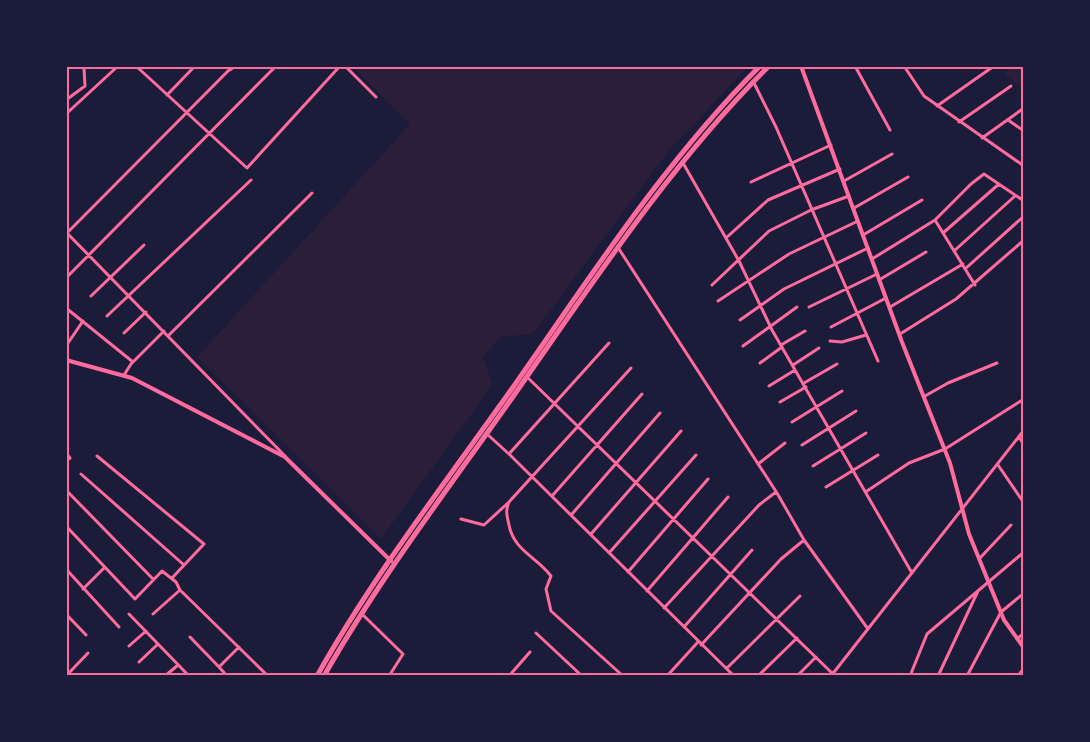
<svg xmlns="http://www.w3.org/2000/svg" width="1090" height="742" font-family="'Noto Sans',sans-serif">
<style>
.green{fill:#2a1e3b}
.lines{fill:none;stroke-linecap:round;stroke-linejoin:round}
.minor{stroke:#ff6b9d;stroke-width:3}
.tertiary{stroke:#ff6b9d;stroke-width:4}
.primary{stroke:#ff6b9d;stroke-width:5}
.neatline{fill:none;stroke:#ff6b9d;stroke-width:2}
</style>
<rect width="100%" height="100%" fill="#1b1b3a"/>
<!-- green -->
<path class="green" d="M 352,66 L 749,66 L 670,149 L 533,334 L 500,337 L 483,358 L 493,384 L 381,539 L 197,357 L 410,124 Z
M 1013,66 L 1024,66 L 1024,92 L 1005,73 Z"/>
<g class="lines">
<!-- minor -->
<path class="minor" d="M 136,66 L 247,168 L 340,66
M 345,66 L 376,97
M 855,66 L 890,130
M 904,66 L 924,96 L 1024,166
M 754,83 L 776,127 L 878,361
M 167,95 L 195,66
M 66,100 L 85,86 L 84,68
M 937,106 L 994,66
M 66,114 L 118,66
M 1008,120 L 1024,131
M 959,122 L 1011,86
M 982,138 L 1024,108
M 683,163 L 739,261 L 772,330 L 912,573
M 844,181 L 892,154
M 751,182 L 831,145
M 854,208 L 908,177
M 935,220 L 975,285
M 66,232 L 285,456
M 67,233 L 228,71 L 236,66
M 943,233 L 999,184
M 863,235 L 922,200
M 726,238 L 768,200 L 840,169
M 619,249 L 777,493 L 804,540 L 868,629
M 954,251 L 1015,196
M 872,259 L 935,220 L 971,184 L 984,174 L 1024,201
M 965,269 L 1024,216
M 66,278 L 276,66
M 879,280 L 926,252
M 712,285 L 769,231 L 811,210 L 849,196
M 1024,295 L 1024,296
M 91,296 L 144,245
M 718,301 L 789,254 L 858,221
M 809,307 L 877,274
M 890,307 L 963,264
M 66,308 L 133,362
M 107,316 L 251,180
M 740,320 L 784,289 L 868,248
M 831,327 L 886,298
M 124,333 L 146,312
M 900,334 L 956,299 L 1024,240
M 169,335 L 312,193
M 830,341 L 842,342 L 866,335
M 609,343 L 509,454 L 734,676
M 781,345 L 805,331
M 66,346 L 83,321
M 743,346 L 797,307
M 760,363 L 782,347
M 793,365 L 819,348
M 124,375 L 131,364 L 164,331
M 527,377 L 833,674
M 804,383 L 837,364
M 769,386 L 795,370
M 925,396 L 948,383 L 997,363
M 780,402 L 806,387
M 792,422 L 842,391
M 487,434 L 509,454
M 1019,437 L 1024,445
M 802,445 L 856,411
M 66,453 L 70,458 L 66,461
M 97,456 L 204,544 L 172,578
M 758,464 L 785,443
M 998,465 L 1024,503
M 813,466 L 866,433
M 81,474 L 184,565
M 826,487 L 878,455
M 66,490 L 153,579
M 867,491 L 909,463 L 945,449 L 1024,399
M 552,496 L 642,394
M 509,502 L 631,368
M 572,514 L 660,413
M 461,519 L 484,525 L 509,502 C 505,512 507,515 509,525 C 514,551 537,557 551,576 L 546,589 L 551,611 L 623,676
M 66,526 L 135,599 L 162,571 L 176,582 L 180,590 L 268,676
M 591,534 L 681,431
M 609,553 L 696,455
M 980,558 L 1011,525
M 66,569 L 119,627
M 628,572 L 708,479
M 83,589 L 105,567
M 647,591 L 728,497
M 664,608 L 759,505 L 776,492
M 66,614 L 86,635
M 129,614 L 189,676
M 153,614 L 180,590
M 363,615 L 403,654 L 389,676
M 684,627 L 752,550
M 536,633 L 582,676
M 190,637 L 219,667 L 239,647
M 1017,639 L 1024,633
M 701,645 L 781,559 L 804,540
M 129,646 L 146,631
M 139,662 L 158,644
M 219,667 L 227,676
M 727,668 L 800,596
M 66,676 L 88,653
M 165,676 L 178,665
M 509,676 L 530,652
M 667,676 L 698,642
M 758,676 L 797,638
M 797,676 L 816,657
M 831,676 L 1024,430
M 910,676 L 927,634 L 1024,552
M 938,676 L 978,591
M 967,676 L 1001,612 L 1024,593
M 1018,676 L 1024,668"/>
<!-- tertiary -->
<path class="tertiary" d="M 801,66 L 902,342 L 950,463 L 969,534 L 1004,620 L 1024,648
M 66,360 L 132,378 L 285,457 L 391,561"/>
<!-- primary -->
<path class="primary" d="M 317,676 C 373,576 445,483 511,390 C 589,279 664,162 760,66
M 324,676 C 379,579 448,489 512,398 C 592,284 670,164 769,66"/>
</g>
<!-- border -->
<rect width="1090" height="742" fill="none" stroke="#1b1b3a" stroke-width="135"/>
<rect x="68" y="68" width="954" height="606" class="neatline"/>
</svg>
